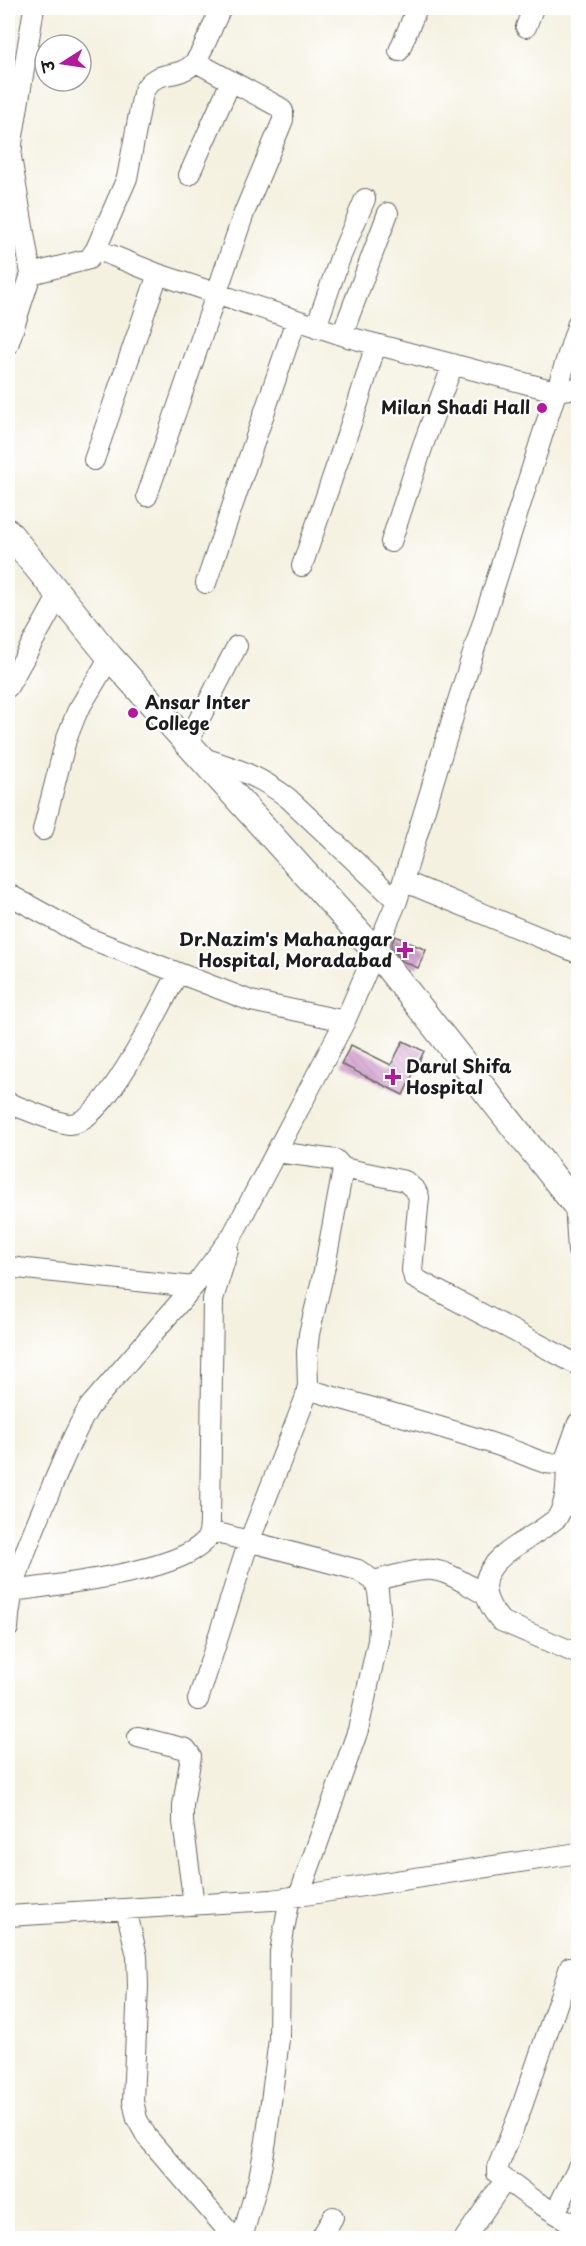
<svg xmlns="http://www.w3.org/2000/svg" width="586" height="2246" font-family="'Playpen Sans','Playpen Sans Deva',sans-serif">
<style>
.building{fill:url(#building-back-hatch)}
.lines{fill:none;stroke-linecap:round;stroke-linejoin:round}
.minor-casing{stroke:#686761;stroke-width:22}
.major-casing{stroke:#686761;stroke-width:28}
.minor{stroke:#fff;stroke-width:20}
.major{stroke:#fff;stroke-width:26}
.poi-dot{fill:#b5179e;stroke:#fff;stroke-width:2}
.labels{text-anchor:middle;stroke-width:4.5;stroke-linejoin:round;paint-order:stroke}
.poi-label{font-size:18px;font-weight:bold;fill:#1c1c1c;stroke:#fff;text-anchor:end}
</style>
<defs>
<pattern id="building-back-hatch" width="6" height="6" patternUnits="userSpaceOnUse" patternTransform="scale(1.5)"><rect width="6" height="6" fill="#ce93ca"/><path d="M-1 5l2 2M0 0l6 6M5-1l2 2" fill="none" stroke="#a677a3"/></pattern>
</defs>
<rect width="100%" height="100%" fill="#fff"/>
<filter id="ink" filterUnits="userSpaceOnUse"><feTurbulence type="fractalNoise" baseFrequency=".0167" numOctaves="2"/><feDisplacementMap in="SourceGraphic" scale="12" xChannelSelector="R" yChannelSelector="G"/><feConvolveMatrix kernelMatrix="1 2 1 2 8 2 1 2 1" color-interpolation-filters="sRGB"/></filter>
<filter id="wash" filterUnits="userSpaceOnUse"><feTurbulence type="fractalNoise" baseFrequency=".008" numOctaves="4" result="noise"/><feDisplacementMap in="SourceGraphic" scale="24" xChannelSelector="R" yChannelSelector="G"/><feGaussianBlur stdDeviation="1.35" result="paint"/><feColorMatrix in="noise" values="0 0 0 0 0 0 0 0 0 0 0 0 0 0 0 0 0 1.4 0 .05"/><feComposite in="paint" operator="in"/></filter>
<g filter="url(#wash)">
<rect width="100%" height="100%" fill="#f4f1e0"/>
<g id="blocks">
<!-- building -->
<path class="building" d="M 395,936 L 426,950 L 418,968 L 402,961 L 391,946 Z
M 403,1041 L 424,1051 L 403,1095 L 341,1064 L 351,1045 L 391,1065 Z"/>
</g>
</g>
<g filter="url(#ink)">
<use href="#blocks" fill-opacity="0" stroke="#686761" stroke-width="1.5"/>
<g class="lines">
<defs>
<path id="minor" d="M 526,27 L 533,8
M 399,51 L 417,8
M 189,175 L 231,81
M 96,249 L 158,274 L 348,337 L 555,391 L 578,388
M 31,274 L 89,259 L 96,249 L 127,178 L 143,93 C 154,67 177,81 194,63 C 203,53 214,21 221,8
M 316,327 L 340,258 L 365,199
M 342,335 L 388,213
M 8,345 L 31,274 L 11,157 L 13,136 L 34,8
M 94,460 L 158,274
M 147,496 L 244,213 L 283,120 L 283,111 L 279,107 L 196,62
M 391,542 L 423,445 L 453,364
M 302,566 L 358,403 L 376,344
M 206,583 L 296,320
M 8,687 L 59,595
M 187,743 L 237,646
M 200,757 C 235,768 258,775 288,798 L 397,901
M 43,830 L 66,740 L 77,712 L 110,657
M 403,881 L 578,953
M 8,894 L 88,938 L 251,1001 L 345,1021
M 8,1103 C 23,1108 55,1123 69,1124 C 105,1125 162,1002 178,973
M 343,1168 L 405,1181 L 416,1191 L 419,1197 L 412,1270 L 414,1278 L 578,1365
M 575,1203 L 578,1251
M 8,1267 L 193,1287
M 307,1389 C 377,1410 449,1427 517,1452 C 532,1457 551,1470 565,1460 L 578,1423
M 567,1454 C 566,1475 569,1499 557,1518 C 523,1547 454,1566 501,1621 L 578,1654
M 210,1531 L 358,1570 L 374,1581 L 378,1591 L 380,1611 L 378,1641 L 358,1730 L 299,1896
M 8,1581 L 13,1591 C 58,1584 176,1573 205,1541 C 210,1535 210,1527 210,1519 L 213,1299 L 228,1250
M 374,1581 C 390,1577 408,1571 425,1570 C 446,1568 468,1586 486,1595
M 8,1628 C 10,1579 34,1531 52,1486 C 64,1459 74,1431 90,1406 L 199,1280 L 232,1236 L 345,1021 L 397,901 L 456,707 L 578,323
M 198,1700 L 247,1547 L 305,1399 L 308,1386 L 307,1352 L 309,1334 L 324,1271 L 342,1175 L 343,1168 L 336,1160 L 276,1152
M 138,1737 L 186,1749 L 191,1756 L 183,1805 L 183,1822 L 194,1905
M 126,1909 L 137,1956 L 138,1986 L 133,2101 L 137,2119 L 147,2137 L 234,2238
M 8,1916 L 272,1900 L 578,1853
M 578,1966 L 570,1967 L 521,2109 L 497,2169 L 497,2173 L 532,2199 L 578,2227
M 555,2213 L 578,2167
M 242,2238 L 259,2178 L 266,2141 L 279,2039 L 280,1952 L 290,1897
M 321,2238 L 333,2217
M 465,2238 L 505,2180"/>
<path id="major" d="M 8,532 L 110,657 L 376,952 L 578,1208"/>
</defs>
<!-- minor casing -->
<use href="#minor" class="minor-casing"/>
<!-- major casing -->
<use href="#major" class="major-casing"/>
<!-- minor -->
<use href="#minor" class="minor"/>
<!-- major -->
<use href="#major" class="major"/>
</g>
</g>
<!-- markers -->
<g class="poi-dot">
<circle cx="542" cy="408" r="6"/>
<circle cx="133" cy="713" r="6"/>
<path d="M402 941h6v6h6v6h-6v6h-6v-6h-6v-6h6z"/>
<path d="M390 1068h6v6h6v6h-6v6h-6v-6h-6v-6h6z"/>
</g>
<g class="labels">
<!-- poi labels -->
<g class="poi-label">
<text x="530" y="414">Milan Shadi Hall</text>
<text x="145" y="709" text-anchor="start">Ansar Inter<tspan x="145" dy="21">College</tspan></text>
<text x="392" y="946">Dr.Nazim's Mahanagar<tspan x="392" dy="21">Hospital, Moradabad</tspan></text>
<text x="406" y="1073" text-anchor="start">Darul Shifa<tspan x="406" dy="21">Hospital</tspan></text>
</g>
</g>
<!-- margin -->
<rect width="586" height="2246" fill="none" stroke="#fff" stroke-width="30"/>
<!-- north arrow -->
<g transform="translate(63 63) rotate(258)"><circle r="28" fill="#ffffff" stroke="#a4a4a4" stroke-width="1.5"/>
<path d="M0-4.5L10 22L0 15L-10 22Z" fill="#b5179e"/>
<text y="-9" font-size="16" font-weight="bold" text-anchor="middle" fill="#1c1c1c">उ</text>
</g>
</svg>
